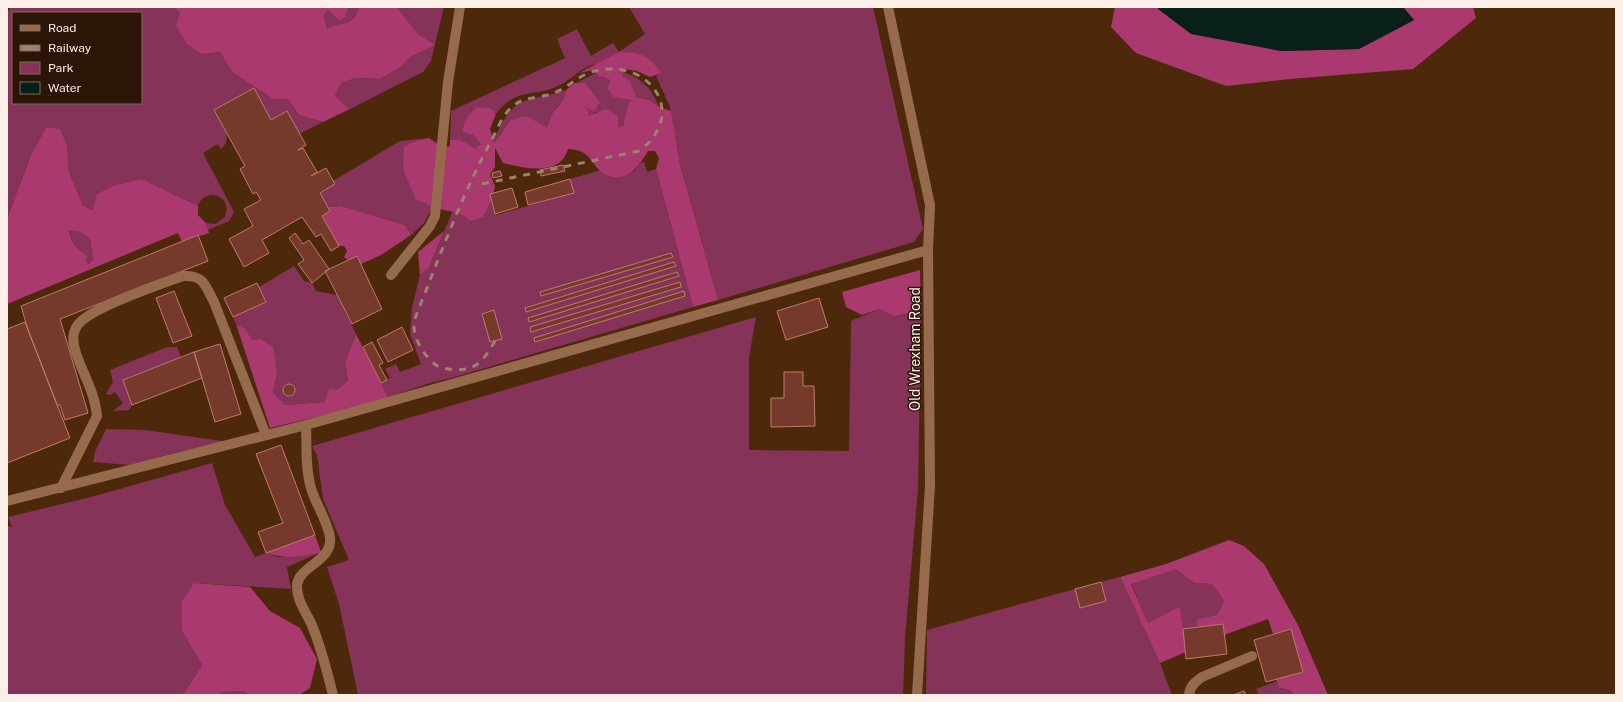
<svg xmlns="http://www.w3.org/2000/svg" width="1623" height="702" font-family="'Public Sans',sans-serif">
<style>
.green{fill:#853358;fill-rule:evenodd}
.forest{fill:#a9396e;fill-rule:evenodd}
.water{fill:#081f1a}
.building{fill:#763a2c;stroke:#be7c6b}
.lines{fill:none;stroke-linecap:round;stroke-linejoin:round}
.lane{stroke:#966a4d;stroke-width:10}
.street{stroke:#966a4d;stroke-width:10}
.rail{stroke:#9d826f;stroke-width:3;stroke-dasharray:7 7;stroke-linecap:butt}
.labels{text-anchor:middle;stroke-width:3;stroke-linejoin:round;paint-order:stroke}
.street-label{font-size:14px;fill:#fcefe7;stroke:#2b1506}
</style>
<rect width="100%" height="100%" fill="#4e280b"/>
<!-- green -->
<path class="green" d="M 11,7 L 174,7 L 181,13 L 202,54 L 220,52 L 232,72 L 273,99 L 288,99 L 299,115 L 323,122 L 299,134 L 287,111 L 271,120 L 254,88 L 214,110 C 220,122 235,137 221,149 L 218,144 L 203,153 L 234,212 L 229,221 L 208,230 L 206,223 L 215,224 L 225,217 L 227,208 C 224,192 203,190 198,206 L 142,179 L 93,210 L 83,206 L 69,172 L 67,146 L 46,127 L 30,157 L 7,219 L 7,13 ZM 13,13 L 141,13 L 141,103 L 13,103 Z
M 348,7 L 358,7 C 358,26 337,22 327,30 L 324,15 L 328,10 L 346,17 Z
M 397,7 L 444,7 L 431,61 L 423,72 L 350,109 L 335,96 L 341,83 L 356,78 L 380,79 L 399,68 L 412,56 L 435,45 L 417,33 Z
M 629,7 L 873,7 L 923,229 L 914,242 L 718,300 L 680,164 L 670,107 L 656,76 L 661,72 C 640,70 618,64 597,64 C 584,65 571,80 560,85 C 532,99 519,85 496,114 L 491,108 L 473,135 L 481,144 L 475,148 L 459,139 L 450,140 L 451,111 L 565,58 L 557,39 L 577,29 L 591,56 L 613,43 L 619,52 L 645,34 Z
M 623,72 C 642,78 652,89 659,107 L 650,100 L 636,97 L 622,76 Z
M 596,73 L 603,78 L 611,79 L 632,100 L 628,103 L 623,126 L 618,127 L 597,112 L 589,117 L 587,108 L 585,83 L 576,83 Z
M 566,90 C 565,101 558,104 553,112 C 551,116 549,122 547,127 L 539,123 L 502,131 L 494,144 L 493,141 C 500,128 507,110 520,103 C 534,96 552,96 566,90 Z
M 429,138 L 413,142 L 433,206 L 424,223 L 411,235 L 405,225 L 341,206 L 328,207 L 320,193 L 335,184 L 333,181 L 400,141 Z
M 644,162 L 647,172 L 656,169 L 693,307 L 448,379 L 433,382 L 388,397 L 381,383 L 390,378 L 385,369 L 396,364 L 400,372 L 421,364 L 410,334 L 412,307 L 420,275 L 429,268 L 453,210 L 464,215 L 483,217 L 492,200 L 496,215 L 573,193 L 570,179 L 601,170 L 603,173 L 634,171 L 640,163 ZM 494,310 L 502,339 L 491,342 L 482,314 Z
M 69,229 L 81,232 L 90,239 L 93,259 L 89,264 L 86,262 L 87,256 C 77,248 70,242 69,229 Z
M 294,266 L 304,281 L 312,283 L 316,291 L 337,295 L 356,334 L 345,362 L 348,381 L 325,402 L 285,405 L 273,392 L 277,373 L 252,340 L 246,329 L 236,324 L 233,317 L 266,302 L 259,287 Z
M 879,309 L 894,316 L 921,311 L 918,489 L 905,638 L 903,695 L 358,695 L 339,604 L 327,567 L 349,560 L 323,499 L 317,455 L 312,446 L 756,317 L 749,357 L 749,450 L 849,451 L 851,321 Z
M 167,347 L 177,347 L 181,357 L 123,380 L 132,405 L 129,410 L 113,411 L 123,403 L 115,392 L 110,395 L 106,394 L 113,382 L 110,370 Z
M 106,429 L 145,430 L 229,442 L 182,451 L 129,465 L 93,462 L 95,452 Z
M 212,463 L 225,505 L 255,557 L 266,553 L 278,557 L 321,552 L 287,567 L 291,589 L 194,583 L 182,631 L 202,665 L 183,695 L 7,695 L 7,526 L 12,527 L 8,517 L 91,497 Z
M 1176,568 L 1194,583 L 1212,584 L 1224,601 L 1217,615 L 1197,619 L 1197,627 L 1183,629 L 1180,606 L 1148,623 L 1131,583 Z
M 1120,577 L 1160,663 L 1172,695 L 926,695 L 927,630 L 1075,589 L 1080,608 L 1106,601 L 1101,582 Z
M 1277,681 L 1279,688 L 1290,690 L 1294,695 L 1259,695 L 1256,689 Z
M 242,691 L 249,695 L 218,695 L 222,692 Z"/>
<!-- forest -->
<path class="forest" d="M 174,7 L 348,7 L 346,17 L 339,20 L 328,10 L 324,15 L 327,29 C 338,22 358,26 358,7 L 397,7 L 417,33 L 435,45 L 412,56 L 399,68 L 380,79 L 356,78 L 341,83 L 335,96 L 350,109 L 323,122 L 299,115 L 288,99 L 273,99 L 232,72 L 220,52 L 202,54 L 187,44 L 176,26 L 180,13 Z
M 1115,7 L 1159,7 L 1159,9 L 1281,51 L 1359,49 L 1414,20 L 1403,7 L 1473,7 L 1476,18 L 1413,69 L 1290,79 L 1226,86 L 1136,53 L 1111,27 Z
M 619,52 C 639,53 649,54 661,73 L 650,77 L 637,71 L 625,69 L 622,76 L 630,81 L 636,97 L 650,100 L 659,107 L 671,111 L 680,164 L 718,300 L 693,307 L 656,169 L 659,158 L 655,151 L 648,151 C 639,167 624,186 603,173 C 589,163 592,150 568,149 C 560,177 525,168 503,163 L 495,148 L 495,167 L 490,174 L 495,186 L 492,200 L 483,217 L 470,221 C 462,212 455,212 444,210 C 435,208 425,203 416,200 L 403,169 L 404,147 L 413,142 L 429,138 L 444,148 L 450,146 L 450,140 L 459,139 L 475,148 L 481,144 L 473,135 L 463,132 C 463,120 469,114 477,107 L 491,108 L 496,114 L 490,129 L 494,143 L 511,120 L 526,116 L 547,127 C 549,122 551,116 553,112 C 559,104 565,101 566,90 L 575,83 L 585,83 L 600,102 L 594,111 L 587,108 L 589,116 L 606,109 L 618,116 L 618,127 L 623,126 L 628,103 L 632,100 L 614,97 L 607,88 L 611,80 L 599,76 L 593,70 L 579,73 Z
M 46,127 L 60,129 L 67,146 L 69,172 L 83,206 L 93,210 L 97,194 L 113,186 L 142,179 L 198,206 L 198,215 L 206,223 L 209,233 L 182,242 L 178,233 L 7,304 L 7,219 L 30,157 ZM 69,230 L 81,232 L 90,239 L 93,259 L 89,264 L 86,262 L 87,256 C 77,248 70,242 69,230 Z
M 341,206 L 405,225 L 411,235 L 381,255 L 361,264 L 357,256 L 348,260 L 344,257 L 347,251 L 344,246 L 339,246 L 322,216 L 330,211 L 328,207 Z
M 444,231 L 429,268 L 420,275 L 418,252 Z
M 920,270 L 921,311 L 894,316 L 879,309 L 862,315 L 846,307 L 842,292 Z
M 236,324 L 246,329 L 252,340 L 261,339 L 273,347 L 277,373 L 273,392 L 285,405 L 325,402 L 329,389 L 337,390 L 348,381 L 345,362 L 356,334 L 388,397 L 337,412 L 270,428 Z
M 315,535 L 321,552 C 303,557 285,559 266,553 Z
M 1229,540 L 1244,546 L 1264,564 L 1298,625 L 1328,695 L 1294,695 L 1290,690 L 1279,688 L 1276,679 L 1303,672 L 1291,629 L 1273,634 L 1268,619 L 1224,635 L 1223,624 L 1197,627 L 1197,619 L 1217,615 L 1224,601 L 1212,584 L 1194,583 L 1176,569 L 1131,584 L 1148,623 L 1180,606 L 1186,652 L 1160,663 L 1120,577 L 1166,564 Z
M 194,583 L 250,587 L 270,611 L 300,628 L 317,659 L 310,688 L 299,695 L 249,695 L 242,691 L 222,692 L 218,695 L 183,695 L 202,665 L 182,631 L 182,601 Z"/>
<!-- water -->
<path class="water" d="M 1159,7 L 1403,7 L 1414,20 L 1359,49 L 1281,51 L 1191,34 L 1158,9 Z"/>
<!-- building -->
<path class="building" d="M 254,88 L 271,120 L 287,111 L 306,145 L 298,150 L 303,148 L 317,172 L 311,176 L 326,168 L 335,184 L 320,193 L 330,211 L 322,216 L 339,246 L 331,251 L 321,234 L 316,237 L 302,217 L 262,240 L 269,253 L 244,267 L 229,239 L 253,226 L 244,209 L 261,200 L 256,192 L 253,194 L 240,169 L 245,166 L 214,110 Z
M 563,165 L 565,171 L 541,176 L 540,170 Z
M 500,171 L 502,176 L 493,178 L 492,173 Z
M 570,179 L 574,193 L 528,205 L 525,192 Z
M 512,188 L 518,207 L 495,214 L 490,194 Z
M 295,233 L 303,244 L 309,240 L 329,269 L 312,283 L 298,264 L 304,260 L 289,238 Z
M 198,235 L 208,261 L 60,319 L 88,413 L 65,420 L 60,405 L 57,405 L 28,330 L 21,306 Z
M 671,253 L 673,257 L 541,296 L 540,292 Z
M 357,256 L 382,309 L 352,324 L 325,271 Z
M 674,262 L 676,266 L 526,312 L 525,308 Z
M 677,272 L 679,276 L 529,322 L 528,318 Z
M 680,282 L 681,287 L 531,332 L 530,327 Z
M 257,283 L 266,302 L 233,317 L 224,298 Z
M 174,291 L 192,336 L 173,343 L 156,298 Z
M 684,291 L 685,296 L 535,342 L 534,338 Z
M 819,298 L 828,327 L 786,340 L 777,311 Z
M 494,310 L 502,339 L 490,342 L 482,314 Z
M 25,322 L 70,438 L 7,463 L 7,329 Z
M 402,327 L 413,350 L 388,362 L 377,340 Z
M 372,342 L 383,363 L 379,365 L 387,380 L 381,383 L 363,347 Z
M 220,344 L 241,414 L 215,422 L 194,352 Z
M 194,352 L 202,378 L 132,405 L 123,380 Z
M 784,372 L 803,372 L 803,386 L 814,386 L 815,426 L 771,427 L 771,398 L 784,398 Z
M283 390a6 6 0 1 1 12 0a6 6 0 1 1-12 0Z
M 281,445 L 315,535 L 266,553 L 258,532 L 283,523 L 256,454 Z
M 1101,582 L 1106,601 L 1080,608 L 1075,589 Z
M 1223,624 L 1227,654 L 1186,659 L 1183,629 Z
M 1291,629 L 1303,672 L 1266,682 L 1254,640 Z
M 1244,691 L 1246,695 L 1233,695 Z"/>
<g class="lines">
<!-- lane -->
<path class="lane" d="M 391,275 L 430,226 L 435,216 L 448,82 L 460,7
M 306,425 C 307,446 305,468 311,488 C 316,505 327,520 330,537 C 333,561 299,566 297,585 C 296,601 308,614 313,628 C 322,650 327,672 333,695
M 61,488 L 97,416 C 95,393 83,374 76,353 C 73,344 72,333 77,326 C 88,308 161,284 183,276 C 204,275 205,285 214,302 L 266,435
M 7,501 L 306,425 L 928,250
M 1189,695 C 1190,686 1195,682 1202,677 L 1252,656"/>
<!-- street -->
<path class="street" d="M 888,7 L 930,205 L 928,250 L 930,486 L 917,695"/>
<!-- rail -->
<path class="rail" d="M 482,184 L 639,151 C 687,116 653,61 600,70 C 579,73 572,86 554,93 C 536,100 523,94 508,111 C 500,120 496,133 490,143 C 461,197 440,256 417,313 C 416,316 414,321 414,325 C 413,338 425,357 436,365 C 443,370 461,371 470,368 C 482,364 489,351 495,341"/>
</g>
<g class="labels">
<!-- street labels -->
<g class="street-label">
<text transform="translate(915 349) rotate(-90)" y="5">Old Wrexham Road</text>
</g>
</g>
<!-- border -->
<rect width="1623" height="702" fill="none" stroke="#fcefe7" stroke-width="16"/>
<!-- legend -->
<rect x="12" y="12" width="130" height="92" fill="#2b1506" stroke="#7f6c60"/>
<rect x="20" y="25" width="20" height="6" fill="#966a4d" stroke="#7f6c60"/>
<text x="48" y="32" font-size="12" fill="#fcefe7">Road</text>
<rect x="20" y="45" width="20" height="6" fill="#9d826f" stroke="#7f6c60"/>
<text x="48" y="52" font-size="12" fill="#fcefe7">Railway</text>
<rect x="20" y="62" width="20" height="12" fill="#853358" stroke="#7f6c60"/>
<text x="48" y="72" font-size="12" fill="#fcefe7">Park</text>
<rect x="20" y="82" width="20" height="12" fill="#081f1a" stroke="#7f6c60"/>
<text x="48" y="92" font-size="12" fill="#fcefe7">Water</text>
</svg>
